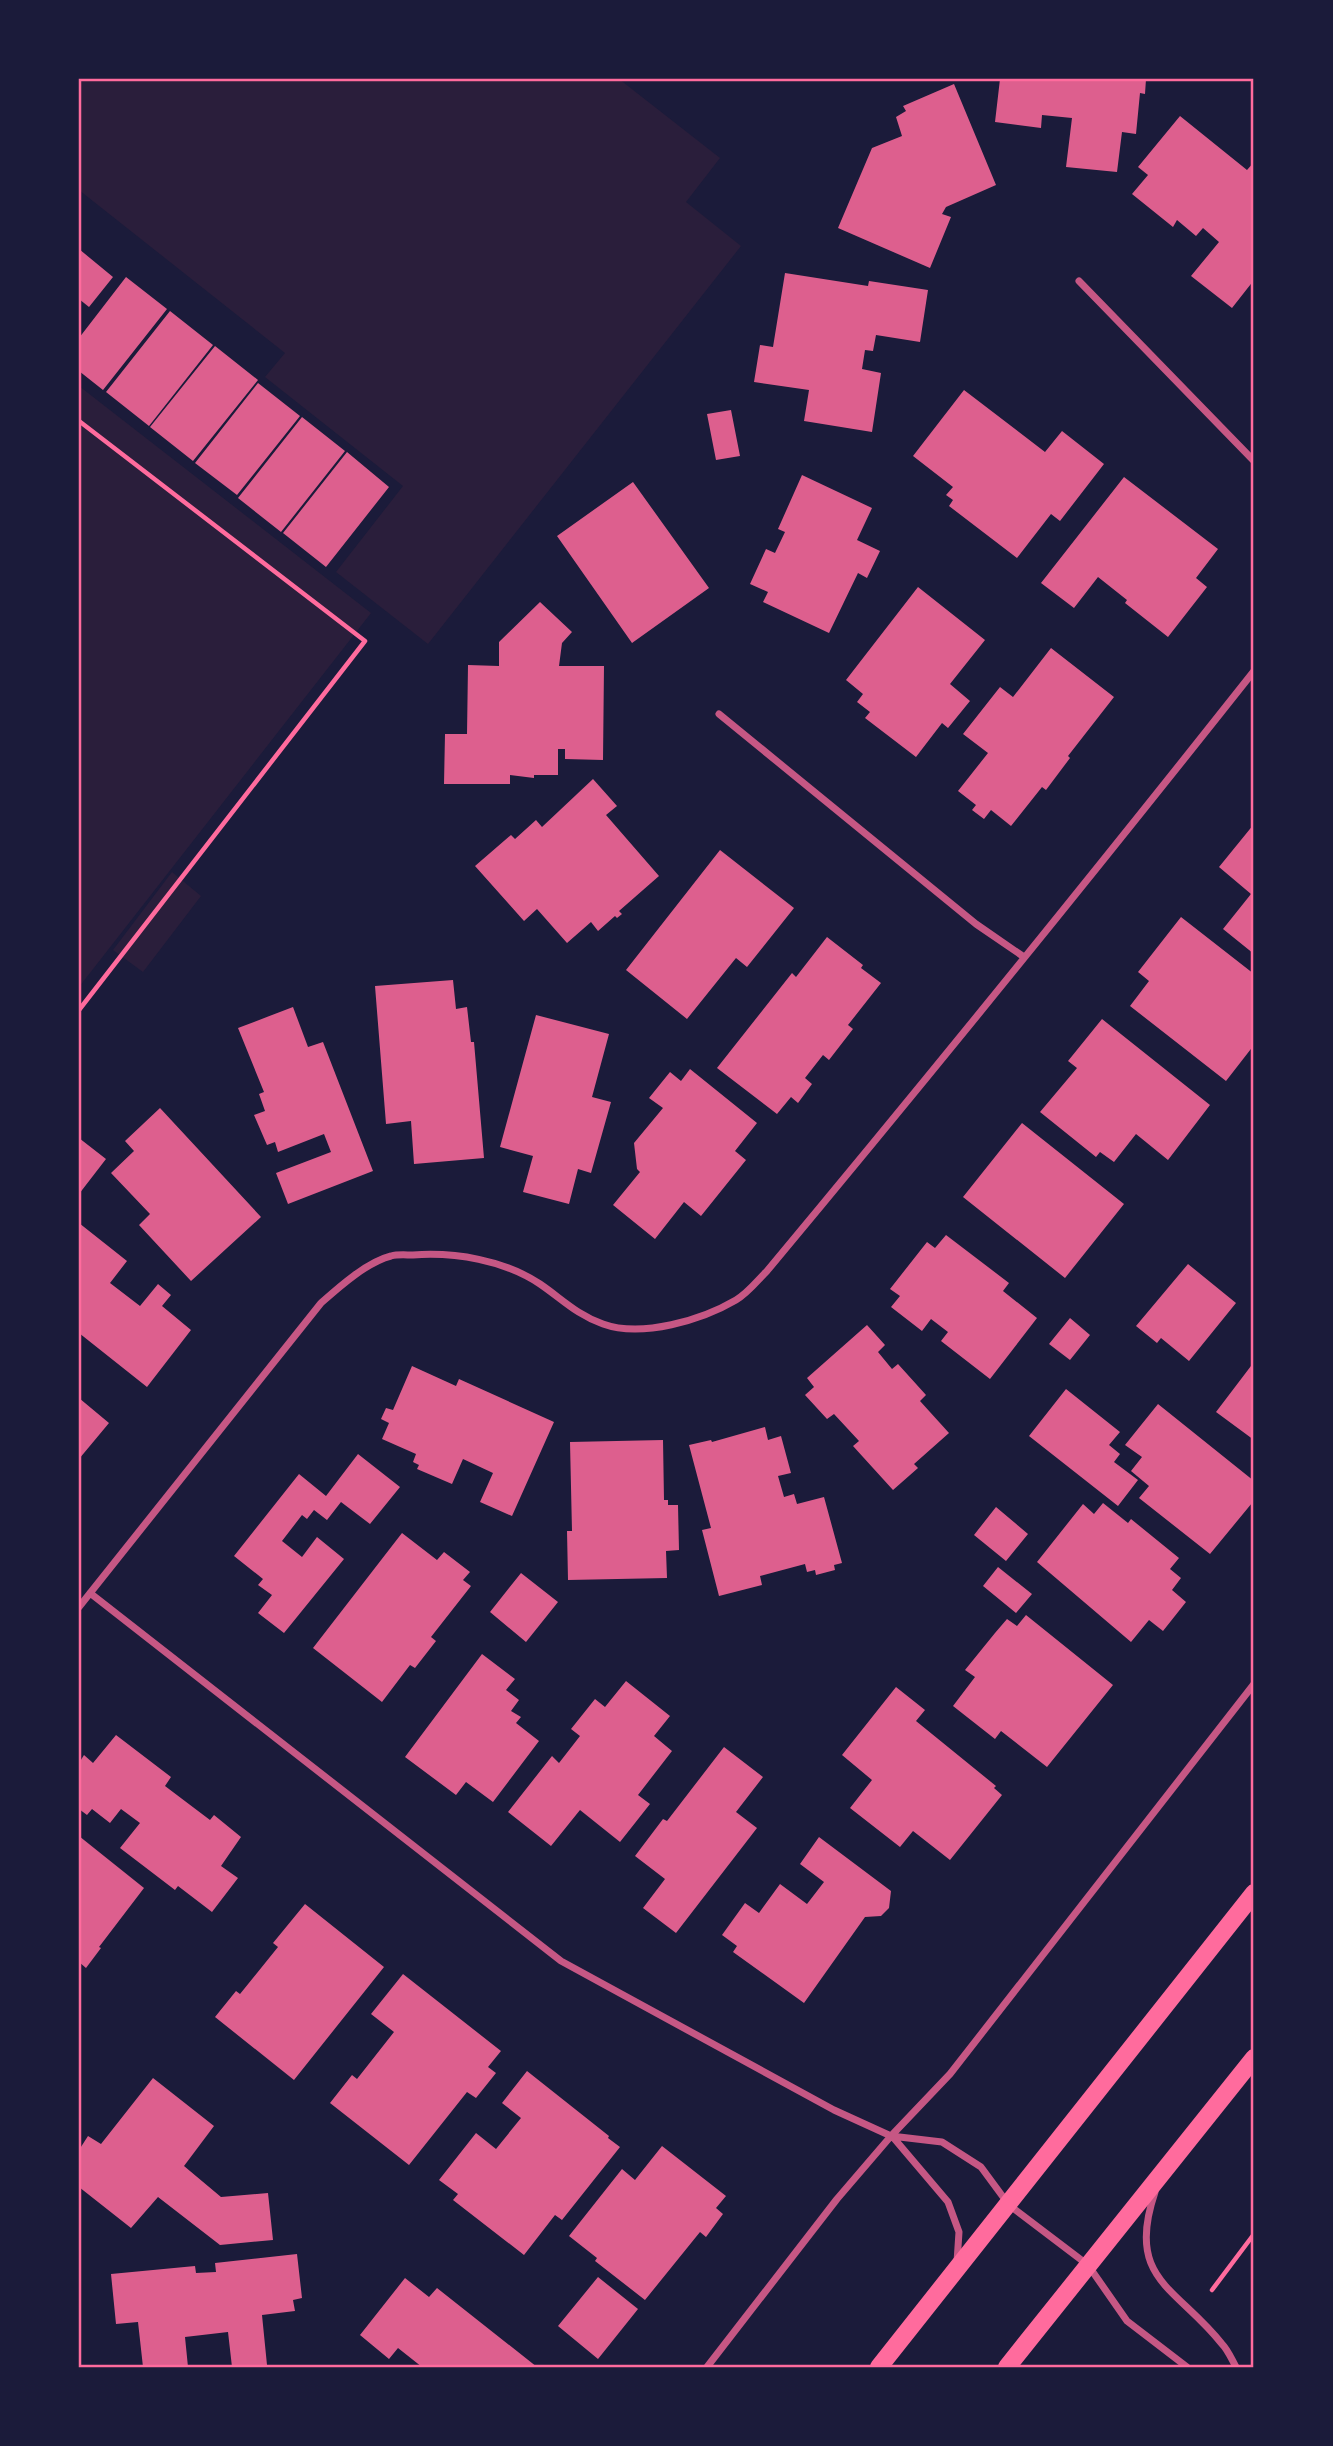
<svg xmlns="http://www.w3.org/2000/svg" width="1333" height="2446" font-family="'Varela Round',sans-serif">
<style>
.green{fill:#2a1e3b}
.building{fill:#dd5f8e}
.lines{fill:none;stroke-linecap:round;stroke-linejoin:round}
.path{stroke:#ff6b9d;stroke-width:4.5}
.minor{stroke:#c65784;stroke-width:7}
.primary{stroke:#ff6b9d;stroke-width:18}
.neatline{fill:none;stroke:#ff6b9d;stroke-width:2.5}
</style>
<rect width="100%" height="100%" fill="#1b1b3a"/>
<!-- green -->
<path class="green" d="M 79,79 L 619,79 L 720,158 L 686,202 L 741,246 L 428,644 L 336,572 L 403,486 L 265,377 L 285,353 L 79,190 Z
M 79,386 L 371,613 L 79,987 Z
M 172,872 L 201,896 L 143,972 L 113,950 Z"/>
<!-- building -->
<path class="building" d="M 1000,79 L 1146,79 L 1145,94 L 1140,93 L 1136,134 L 1122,132 L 1117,172 L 1066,167 L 1072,118 L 1042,115 L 1041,128 L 995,122 Z
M 954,84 L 996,185 L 946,207 L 942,214 L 951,217 L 930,268 L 838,228 L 872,148 L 902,136 L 896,117 L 906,111 L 903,106 Z
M 1180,116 L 1247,170 L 1254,162 L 1254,280 L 1232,308 L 1191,276 L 1219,242 L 1203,228 L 1196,236 L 1177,220 L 1173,227 L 1132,194 L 1148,175 L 1138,167 Z
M 79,249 L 113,277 L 89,307 L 79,299 Z
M 785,273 L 868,286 L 869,281 L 928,290 L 920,342 L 876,335 L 873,351 L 865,350 L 862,369 L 881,373 L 872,432 L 804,421 L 809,390 L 754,382 L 760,345 L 773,347 Z
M 126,277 L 167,309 L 103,390 L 79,371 L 79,338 Z
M 170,311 L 213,345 L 149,426 L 106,392 Z
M 215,346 L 258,380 L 193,461 L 150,427 Z
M 258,383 L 300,416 L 237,495 L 195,463 Z
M 964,390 L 1045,452 L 1062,431 L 1104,464 L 1060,521 L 1051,514 L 1017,558 L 949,506 L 953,500 L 946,495 L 953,487 L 913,456 Z
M 731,410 L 740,456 L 716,460 L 707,414 Z
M 302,417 L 345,451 L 281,532 L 238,498 Z
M 347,452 L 389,487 L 326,567 L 283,533 Z
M 802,475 L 872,508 L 857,540 L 880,551 L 867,578 L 858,573 L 829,633 L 763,602 L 768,592 L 750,584 L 766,549 L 775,553 L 785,532 L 778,529 Z
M 1124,477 L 1218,549 L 1196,578 L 1207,587 L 1168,637 L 1125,603 L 1127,600 L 1098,577 L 1074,608 L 1041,583 Z
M 633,482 L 709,588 L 632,643 L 557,536 Z
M 918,587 L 985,640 L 950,684 L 970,701 L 948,728 L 942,723 L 916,757 L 865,718 L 870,712 L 857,702 L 863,694 L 846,680 Z
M 540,602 L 572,632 L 562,643 L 559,666 L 604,666 L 603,760 L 565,759 L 565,749 L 558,749 L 558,775 L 534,775 L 534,778 L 510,775 L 510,784 L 444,784 L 445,734 L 467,734 L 468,665 L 499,666 L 499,642 Z
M 1051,648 L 1114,697 L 1068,756 L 1070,758 L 1046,790 L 1042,787 L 1011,826 L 991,810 L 984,819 L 972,810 L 976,805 L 958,791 L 988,753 L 963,734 L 1000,687 L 1013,697 Z
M 593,779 L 617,806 L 606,815 L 659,876 L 619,911 L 622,914 L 617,918 L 615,916 L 598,931 L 591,922 L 567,943 L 537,909 L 524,921 L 475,866 L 511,835 L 515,839 L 536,820 L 542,827 Z
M 1254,824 L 1254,954 L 1223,929 L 1251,894 L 1219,867 Z
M 720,850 L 794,908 L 747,967 L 736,958 L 687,1019 L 626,970 Z
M 1181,917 L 1254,974 L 1254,1045 L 1226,1081 L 1130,1006 L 1149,981 L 1138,972 Z
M 827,937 L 863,965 L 861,968 L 881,983 L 848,1025 L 853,1029 L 829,1060 L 823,1055 L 805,1078 L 812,1084 L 798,1103 L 791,1097 L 777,1114 L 717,1068 L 792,973 L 796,977 Z
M 453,980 L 456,1009 L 467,1007 L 471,1042 L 474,1042 L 484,1158 L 414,1164 L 411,1121 L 386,1124 L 375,986 Z
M 293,1007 L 308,1047 L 323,1042 L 373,1171 L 288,1204 L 276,1173 L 331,1152 L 324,1134 L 278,1152 L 275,1142 L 267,1145 L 254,1115 L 265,1111 L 259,1094 L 264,1092 L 238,1028 Z
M 536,1015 L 609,1034 L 592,1097 L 611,1102 L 591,1173 L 578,1169 L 569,1204 L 523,1192 L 533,1156 L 500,1147 Z
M 1102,1019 L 1210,1105 L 1168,1160 L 1136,1134 L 1114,1162 L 1100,1152 L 1096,1157 L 1040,1112 L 1077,1068 L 1068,1061 Z
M 690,1069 L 757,1123 L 735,1151 L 746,1160 L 701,1216 L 684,1202 L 655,1239 L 613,1205 L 640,1172 L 637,1169 L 634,1143 L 663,1108 L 649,1098 L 670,1072 L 681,1081 Z
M 160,1108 L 261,1217 L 191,1281 L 139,1225 L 150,1214 L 111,1173 L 134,1151 L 125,1141 Z
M 1022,1123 L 1124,1204 L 1065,1278 L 963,1197 Z
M 79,1138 L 106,1159 L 79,1194 Z
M 79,1223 L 127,1261 L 110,1283 L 140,1306 L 158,1284 L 171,1295 L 162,1306 L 191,1330 L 147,1387 L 79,1333 Z
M 946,1235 L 1009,1283 L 1003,1291 L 1037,1318 L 990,1379 L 941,1341 L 948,1332 L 931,1319 L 922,1331 L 891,1307 L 900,1296 L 890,1289 L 927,1242 L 935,1248 Z
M 1188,1264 L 1236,1303 L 1189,1361 L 1161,1338 L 1157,1343 L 1136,1326 Z
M 1070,1318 L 1090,1335 L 1070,1360 L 1049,1344 Z
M 867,1325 L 885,1345 L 878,1352 L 892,1369 L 898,1364 L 926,1395 L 920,1401 L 949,1433 L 914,1464 L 918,1468 L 893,1490 L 853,1446 L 859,1441 L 834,1414 L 827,1419 L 805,1395 L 814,1387 L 807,1378 Z
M 1254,1362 L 1254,1440 L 1216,1412 Z
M 412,1366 L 456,1386 L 459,1379 L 554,1422 L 512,1516 L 480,1502 L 493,1473 L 463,1459 L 452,1484 L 417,1469 L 419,1465 L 413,1462 L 416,1454 L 382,1439 L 389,1423 L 381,1419 L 386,1408 L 393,1410 Z
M 1066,1389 L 1120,1432 L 1109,1445 L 1120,1454 L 1114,1462 L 1138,1480 L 1118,1506 L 1029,1436 Z
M 79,1398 L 109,1423 L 79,1459 Z
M 1158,1404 L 1254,1481 L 1254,1505 L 1252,1503 L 1210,1554 L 1139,1498 L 1149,1486 L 1131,1471 L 1142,1457 L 1125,1445 Z
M 765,1427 L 768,1440 L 781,1436 L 791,1473 L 778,1476 L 784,1497 L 794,1494 L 797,1504 L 824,1497 L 842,1563 L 834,1565 L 835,1570 L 816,1575 L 815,1570 L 807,1572 L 805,1564 L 760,1576 L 762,1585 L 719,1596 L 702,1530 L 711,1528 L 689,1445 L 711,1440 L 712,1442 Z
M 663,1440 L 664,1500 L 668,1500 L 668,1505 L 678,1505 L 679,1550 L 666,1551 L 667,1578 L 568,1580 L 567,1531 L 572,1531 L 570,1442 Z
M 358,1454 L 400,1487 L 370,1524 L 341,1502 L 327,1520 L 314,1510 L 307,1519 L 302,1515 L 282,1541 L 302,1557 L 317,1537 L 344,1559 L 284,1633 L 258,1613 L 272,1595 L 258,1585 L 263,1579 L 234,1556 L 299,1474 L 326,1496 Z
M 1103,1503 L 1128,1523 L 1131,1519 L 1179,1558 L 1170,1569 L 1181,1578 L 1172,1590 L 1186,1602 L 1163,1631 L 1149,1620 L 1131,1642 L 1037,1562 L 1083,1504 L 1094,1514 Z
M 996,1507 L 1028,1534 L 1006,1561 L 974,1535 Z
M 402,1533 L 437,1560 L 444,1552 L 470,1572 L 463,1580 L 471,1586 L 431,1637 L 436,1641 L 415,1668 L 410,1665 L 382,1702 L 313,1648 Z
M 998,1567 L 1032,1594 L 1016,1613 L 983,1586 Z
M 521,1573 L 558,1602 L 526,1642 L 490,1612 Z
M 1026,1615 L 1113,1685 L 1047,1767 L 1001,1731 L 995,1739 L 953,1706 L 975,1677 L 965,1670 L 995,1633 L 1007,1619 L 1017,1626 Z
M 482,1654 L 515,1679 L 506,1690 L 519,1700 L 511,1711 L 521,1717 L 516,1723 L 539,1741 L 493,1802 L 466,1782 L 456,1795 L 405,1757 Z
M 626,1681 L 670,1716 L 654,1736 L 672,1751 L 638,1795 L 650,1804 L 620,1842 L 580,1810 L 551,1846 L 508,1812 L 552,1756 L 559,1763 L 580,1736 L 571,1729 L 595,1699 L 605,1707 Z
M 896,1687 L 925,1710 L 916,1721 L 996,1786 L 994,1788 L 1002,1795 L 950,1860 L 913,1831 L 900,1847 L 850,1808 L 872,1780 L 842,1755 Z
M 116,1735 L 171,1777 L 165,1786 L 210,1820 L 214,1815 L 241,1837 L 221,1866 L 238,1878 L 212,1912 L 178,1886 L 175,1890 L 120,1848 L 140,1823 L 121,1809 L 110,1823 L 92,1809 L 87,1815 L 79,1809 L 79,1763 L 84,1755 L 93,1763 Z
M 724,1747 L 763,1777 L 736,1812 L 757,1828 L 676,1933 L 643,1908 L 665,1879 L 635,1856 L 663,1819 L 667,1821 Z
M 79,1836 L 144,1888 L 99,1947 L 101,1948 L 86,1968 L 79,1962 Z
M 819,1837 L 891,1891 L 889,1908 L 881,1916 L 865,1917 L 804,2003 L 733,1952 L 737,1946 L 722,1935 L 745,1903 L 759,1913 L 780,1884 L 807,1904 L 824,1882 L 800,1864 Z
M 305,1904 L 384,1967 L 294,2080 L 215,2017 L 236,1991 L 240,1994 L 278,1947 L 273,1943 Z
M 403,1974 L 501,2051 L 488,2067 L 496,2073 L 476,2098 L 467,2092 L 409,2165 L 330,2103 L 352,2075 L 357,2079 L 394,2032 L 371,2014 Z
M 527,2071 L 609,2136 L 608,2138 L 620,2147 L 562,2220 L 555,2215 L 524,2255 L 453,2200 L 458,2194 L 439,2180 L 476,2133 L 496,2149 L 521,2118 L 502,2103 Z
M 153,2078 L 214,2126 L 184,2166 L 221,2197 L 268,2193 L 273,2240 L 220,2245 L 158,2197 L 131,2228 L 79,2187 L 79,2150 L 88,2136 L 101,2144 Z
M 662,2146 L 726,2196 L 716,2208 L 723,2214 L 706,2237 L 700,2232 L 645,2300 L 595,2261 L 597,2258 L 569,2236 L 622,2169 L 635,2180 Z
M 297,2254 L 302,2298 L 293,2300 L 295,2311 L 262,2315 L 267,2365 L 232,2367 L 228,2332 L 185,2337 L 188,2367 L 143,2367 L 138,2322 L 116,2324 L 111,2274 L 195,2266 L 196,2273 L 216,2272 L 215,2263 Z
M 598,2277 L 638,2309 L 598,2359 L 558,2326 Z
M 405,2278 L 429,2297 L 437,2288 L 537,2367 L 422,2367 L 398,2348 L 389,2359 L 360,2335 Z"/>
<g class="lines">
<!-- path -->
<path class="path" d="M 79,421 L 365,641 L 79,1010
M 1212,2290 L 1254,2234"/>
<!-- minor -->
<path class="minor" d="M 1079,281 L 1254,461
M 719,714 L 976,924 L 1024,957
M 90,1593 L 561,1961 L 834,2110 L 891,2136 L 942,2142 L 981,2167 L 1009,2205 L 1088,2265 L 1127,2321 L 1187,2367
M 79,1607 L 321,1303 C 339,1287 367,1262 391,1256 C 398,1254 406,1255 413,1255 C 455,1252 504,1260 540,1284 C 562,1299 577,1315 603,1324 C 642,1338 702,1320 736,1300 C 748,1293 757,1281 767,1271 C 932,1073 1094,873 1254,671
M 892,2136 L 948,2202 L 959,2232 L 957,2262
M 1155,2192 C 1125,2280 1177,2287 1222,2344 C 1228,2350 1232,2360 1236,2367
M 707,2367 L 837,2199 L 891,2136 L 950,2074 L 1254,1684"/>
<!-- primary -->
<path class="primary" d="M 879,2367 L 1254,1893
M 1007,2367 L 1254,2058"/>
</g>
<!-- border -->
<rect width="1333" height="2446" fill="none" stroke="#1b1b3a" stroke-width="161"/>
<rect x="80" y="80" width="1172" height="2286" class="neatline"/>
</svg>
